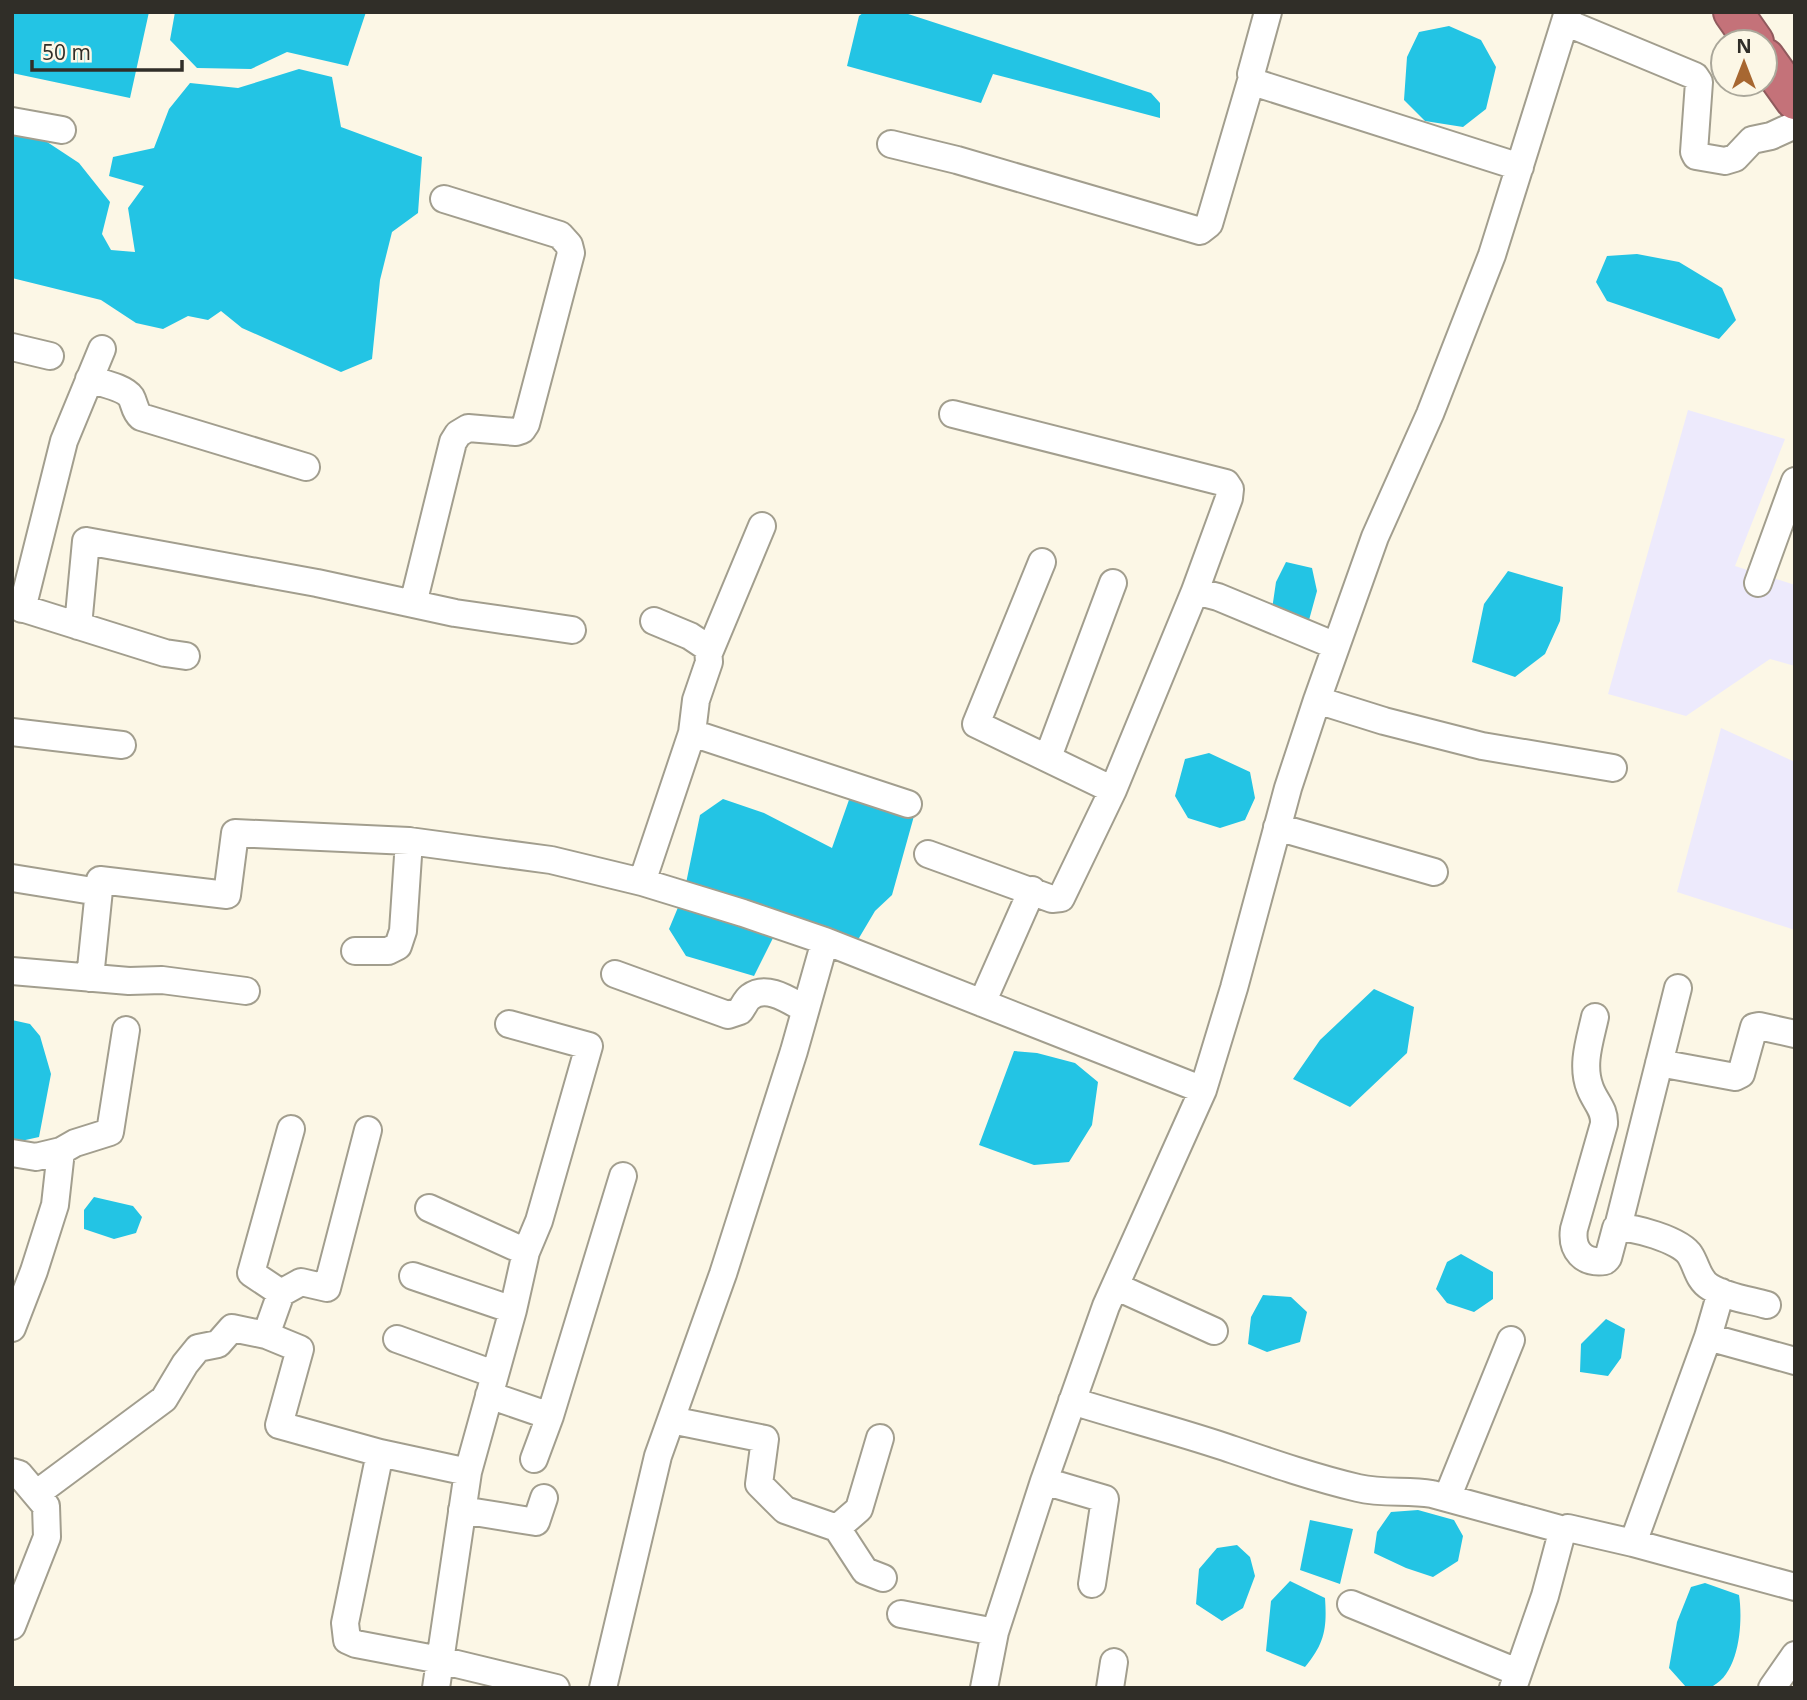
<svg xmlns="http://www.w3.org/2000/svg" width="1807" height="1700" font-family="'Open Sans',sans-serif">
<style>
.industrial{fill:#edeafc}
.water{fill:#23c4e4}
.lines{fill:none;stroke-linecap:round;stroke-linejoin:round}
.minor-casing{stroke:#a29e8e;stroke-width:30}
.highway-casing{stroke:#905a5d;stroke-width:42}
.minor{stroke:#fff;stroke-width:26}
.highway{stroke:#c47279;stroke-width:38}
</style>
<rect width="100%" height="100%" fill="#fcf7e6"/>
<!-- industrial -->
<path class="industrial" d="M 1688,410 L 1785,439 L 1735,566 L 1795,585 L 1795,666 L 1770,659 L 1686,716 L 1608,694 Z
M 1721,728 L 1795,762 L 1795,930 L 1677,892 Z"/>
<!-- water -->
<path class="water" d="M 12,12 L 149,12 L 130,98 L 12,73 Z
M 175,12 L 366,12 L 348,66 L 287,52 L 251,69 L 197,68 L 170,40 Z
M 864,12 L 902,12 L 1151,93 L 1160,103 L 1160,118 L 993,74 L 981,103 L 847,66 L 859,16 Z
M 1449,26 L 1481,40 L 1496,67 L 1486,109 L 1463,127 L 1425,121 L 1404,100 L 1407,57 L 1419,32 Z
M 299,69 L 332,77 L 341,127 L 422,157 L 418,213 L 392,232 L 380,280 L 372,359 L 341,372 L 242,328 L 221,311 L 208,320 L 188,316 L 163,329 L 136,323 L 101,300 L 12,278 L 12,136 L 38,136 L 79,163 L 110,202 L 102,234 L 111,250 L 135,252 L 128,208 L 144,186 L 109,176 L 113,157 L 154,148 L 169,109 L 190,83 L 238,88 Z
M 1637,254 L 1679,262 L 1722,288 L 1736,320 L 1719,339 L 1607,301 L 1596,282 L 1607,256 Z
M 1286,562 L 1312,568 L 1317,591 L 1306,631 L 1271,616 L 1276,582 Z
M 1508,571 L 1563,587 L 1560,621 L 1545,654 L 1515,677 L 1472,662 L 1484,604 Z
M 1209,753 L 1250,772 L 1255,798 L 1245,820 L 1220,828 L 1188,818 L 1175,796 L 1185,759 Z
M 850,797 L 914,816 L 892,895 L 875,911 L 859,938 L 838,939 L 774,936 L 754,976 L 686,956 L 669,929 L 684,893 L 700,815 L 723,799 L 764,813 L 832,848 Z
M 1374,989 L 1414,1007 L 1407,1053 L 1350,1107 L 1293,1079 L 1320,1040 Z
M 12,1020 L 30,1024 L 40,1036 L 51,1074 L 39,1137 L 12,1143 Z
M 1014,1051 L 1037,1053 L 1075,1063 L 1098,1082 L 1092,1125 L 1069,1162 L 1034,1165 L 979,1145 Z
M 94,1197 L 133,1206 L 142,1217 L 136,1233 L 114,1239 L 84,1229 L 84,1210 Z
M 1461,1254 L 1493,1272 L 1493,1299 L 1474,1312 L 1447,1303 L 1436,1289 L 1447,1262 Z
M 1263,1295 L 1291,1297 L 1307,1312 L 1300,1342 L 1267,1352 L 1248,1344 L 1251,1317 Z
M 1606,1319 L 1625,1329 L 1621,1358 L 1608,1376 L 1580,1372 L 1581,1344 Z
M 1418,1510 L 1454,1520 L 1463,1536 L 1458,1561 L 1433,1577 L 1406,1568 L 1374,1553 L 1377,1532 L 1391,1512 Z
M 1310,1520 L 1353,1529 L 1340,1584 L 1300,1570 Z
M 1237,1545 L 1250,1557 L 1255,1576 L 1243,1608 L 1222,1621 L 1196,1604 L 1199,1569 L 1217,1548 Z
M 1290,1581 L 1325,1598 C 1327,1628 1325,1643 1305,1667 L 1266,1651 L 1271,1601 Z
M 1705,1583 L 1739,1595 C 1743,1621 1740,1672 1713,1686 C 1706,1690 1694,1688 1686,1687 L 1669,1668 L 1677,1622 L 1691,1587 Z"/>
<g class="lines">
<defs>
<path id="minor" d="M 1268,12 L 1251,74 L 1253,82 L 1520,167
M 1565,22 L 1695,76 L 1699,82 L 1694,152 L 1696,156 L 1725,161 L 1735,158 L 1752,140 L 1771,136 L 1795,125
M 12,121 L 62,130
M 891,144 L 957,160 L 1200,231 L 1209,224 L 1251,81
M 12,347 L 50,356
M 89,379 C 100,383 124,387 131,397 C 135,404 134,411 141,417 L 306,467
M 953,414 L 1226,483 L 1230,489 L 1229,498 L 1195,591
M 1042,562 L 976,724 L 1113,790
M 1758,583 L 1795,481
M 413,604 L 453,442 L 458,434 L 468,428 L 516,432 L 522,430 L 526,424 L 571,253 L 569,245 L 560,235 L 444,199
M 12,605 L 165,653 L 186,656
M 22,609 L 64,441 L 102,349
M 654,621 L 690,636 L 708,648 L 709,662 L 696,700 L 692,733
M 78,626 L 86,541 L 317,583 L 455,613 L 572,630
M 709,653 L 762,526
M 1317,700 L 1384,721 L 1482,746 L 1613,768
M 12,732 L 122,745
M 1048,757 L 1113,583
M 1277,827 L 1434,872
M 928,854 L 1052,899 L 1061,898 L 1113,790 L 1195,591 L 1218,597 L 1336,646
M 12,878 L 99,892
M 642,882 L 692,733 L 908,804
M 355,951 L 388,951 L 398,946 L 403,931 L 409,841
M 12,971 L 129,981 L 162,980 L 246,991
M 615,974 L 728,1015 L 740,1011 C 743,1007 746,1000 750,997 C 767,984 790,1001 805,1009
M 90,978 L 100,880 L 227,895 L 235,833 L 409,841 L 551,860 L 642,882 L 743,913 L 825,941 L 1203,1090
M 982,1003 L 1032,890
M 1595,1017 C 1590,1040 1581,1065 1590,1088 C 1595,1102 1605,1109 1604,1124 L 1574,1229 C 1571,1250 1583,1264 1605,1261 L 1608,1258 L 1616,1228 C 1632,1226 1681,1240 1690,1255 C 1697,1266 1698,1280 1710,1287 C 1726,1297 1749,1300 1767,1305
M 1659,1063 L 1735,1077 L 1741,1074 L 1754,1027 L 1759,1026 L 1795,1034
M 291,1129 L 251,1273 L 281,1293 L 266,1335 L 300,1349 L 279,1425 L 380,1453 L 345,1623 L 347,1640 L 356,1644 L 440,1660 L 556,1688
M 12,1153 L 36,1157 L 61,1151 L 75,1143 L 110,1132 L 126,1030
M 429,1208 L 526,1252
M 1618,1227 L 1678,988
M 413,1276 L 513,1310
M 1115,1286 L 1214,1331
M 281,1293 L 301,1282 L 327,1288 L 368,1130
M 12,1328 L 34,1271 L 55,1205 L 61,1151
M 1708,1337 L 1795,1361
M 397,1339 L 494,1374
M 489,1395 L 550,1416
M 1072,1401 C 1123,1417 1174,1430 1225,1447 C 1269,1462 1312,1477 1358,1488 C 1383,1494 1407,1490 1432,1494 L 1564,1530
M 671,1420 L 765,1439 L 759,1484 L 785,1510 L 837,1528 L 865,1571 L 883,1578
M 380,1453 L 468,1472
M 534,1459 L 550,1416 L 623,1176
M 12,1472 L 19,1474 L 46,1506 L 47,1537 L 12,1626
M 1044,1481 L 1105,1499 L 1092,1584
M 36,1494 L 164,1399 L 185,1364 L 198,1348 L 218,1344 L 232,1328 L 266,1335
M 1447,1498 L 1511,1340
M 462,1510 L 536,1522 L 544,1498
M 837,1528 L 859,1509 L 880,1438
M 1633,1543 L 1708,1337 L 1721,1292
M 1351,1604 L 1517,1672
M 901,1614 L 995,1632
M 436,1688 L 468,1472 L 513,1310 L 526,1252 L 539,1221 L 589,1046 L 509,1024
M 603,1688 L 658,1456 L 723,1274 L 794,1051 L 825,941
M 984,1688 L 995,1632 L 1044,1481 L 1106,1306 L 1203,1090 L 1234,988 L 1288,788 L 1317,700 L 1375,537 L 1430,414 L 1492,255 L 1568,12
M 1110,1688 L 1114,1662
M 1513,1688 L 1545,1596 L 1561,1536 L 1568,1528 L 1633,1543 L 1795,1587
M 1772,1688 L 1795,1655"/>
<path id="highway" d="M 1733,12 L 1754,42
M 1765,58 L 1795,100"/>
</defs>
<!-- minor casing -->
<use href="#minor" class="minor-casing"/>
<!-- highway casing -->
<use href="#highway" class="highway-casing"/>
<!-- minor -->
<use href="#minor" class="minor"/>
<!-- highway -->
<use href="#highway" class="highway"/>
</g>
<!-- border -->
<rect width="1807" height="1700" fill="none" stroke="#302e28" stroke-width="28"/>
<!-- north arrow -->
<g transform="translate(1744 63)"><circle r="33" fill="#fcf7e6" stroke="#aaa79a" stroke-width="2"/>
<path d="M0-5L12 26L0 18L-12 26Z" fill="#a76731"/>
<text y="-10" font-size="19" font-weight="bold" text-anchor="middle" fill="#302e28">N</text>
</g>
<!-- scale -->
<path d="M32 60v10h150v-10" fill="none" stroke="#302e28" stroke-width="3.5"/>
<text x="42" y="60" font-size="21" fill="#302e28" stroke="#fcf7e6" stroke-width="5" paint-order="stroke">50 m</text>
</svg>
